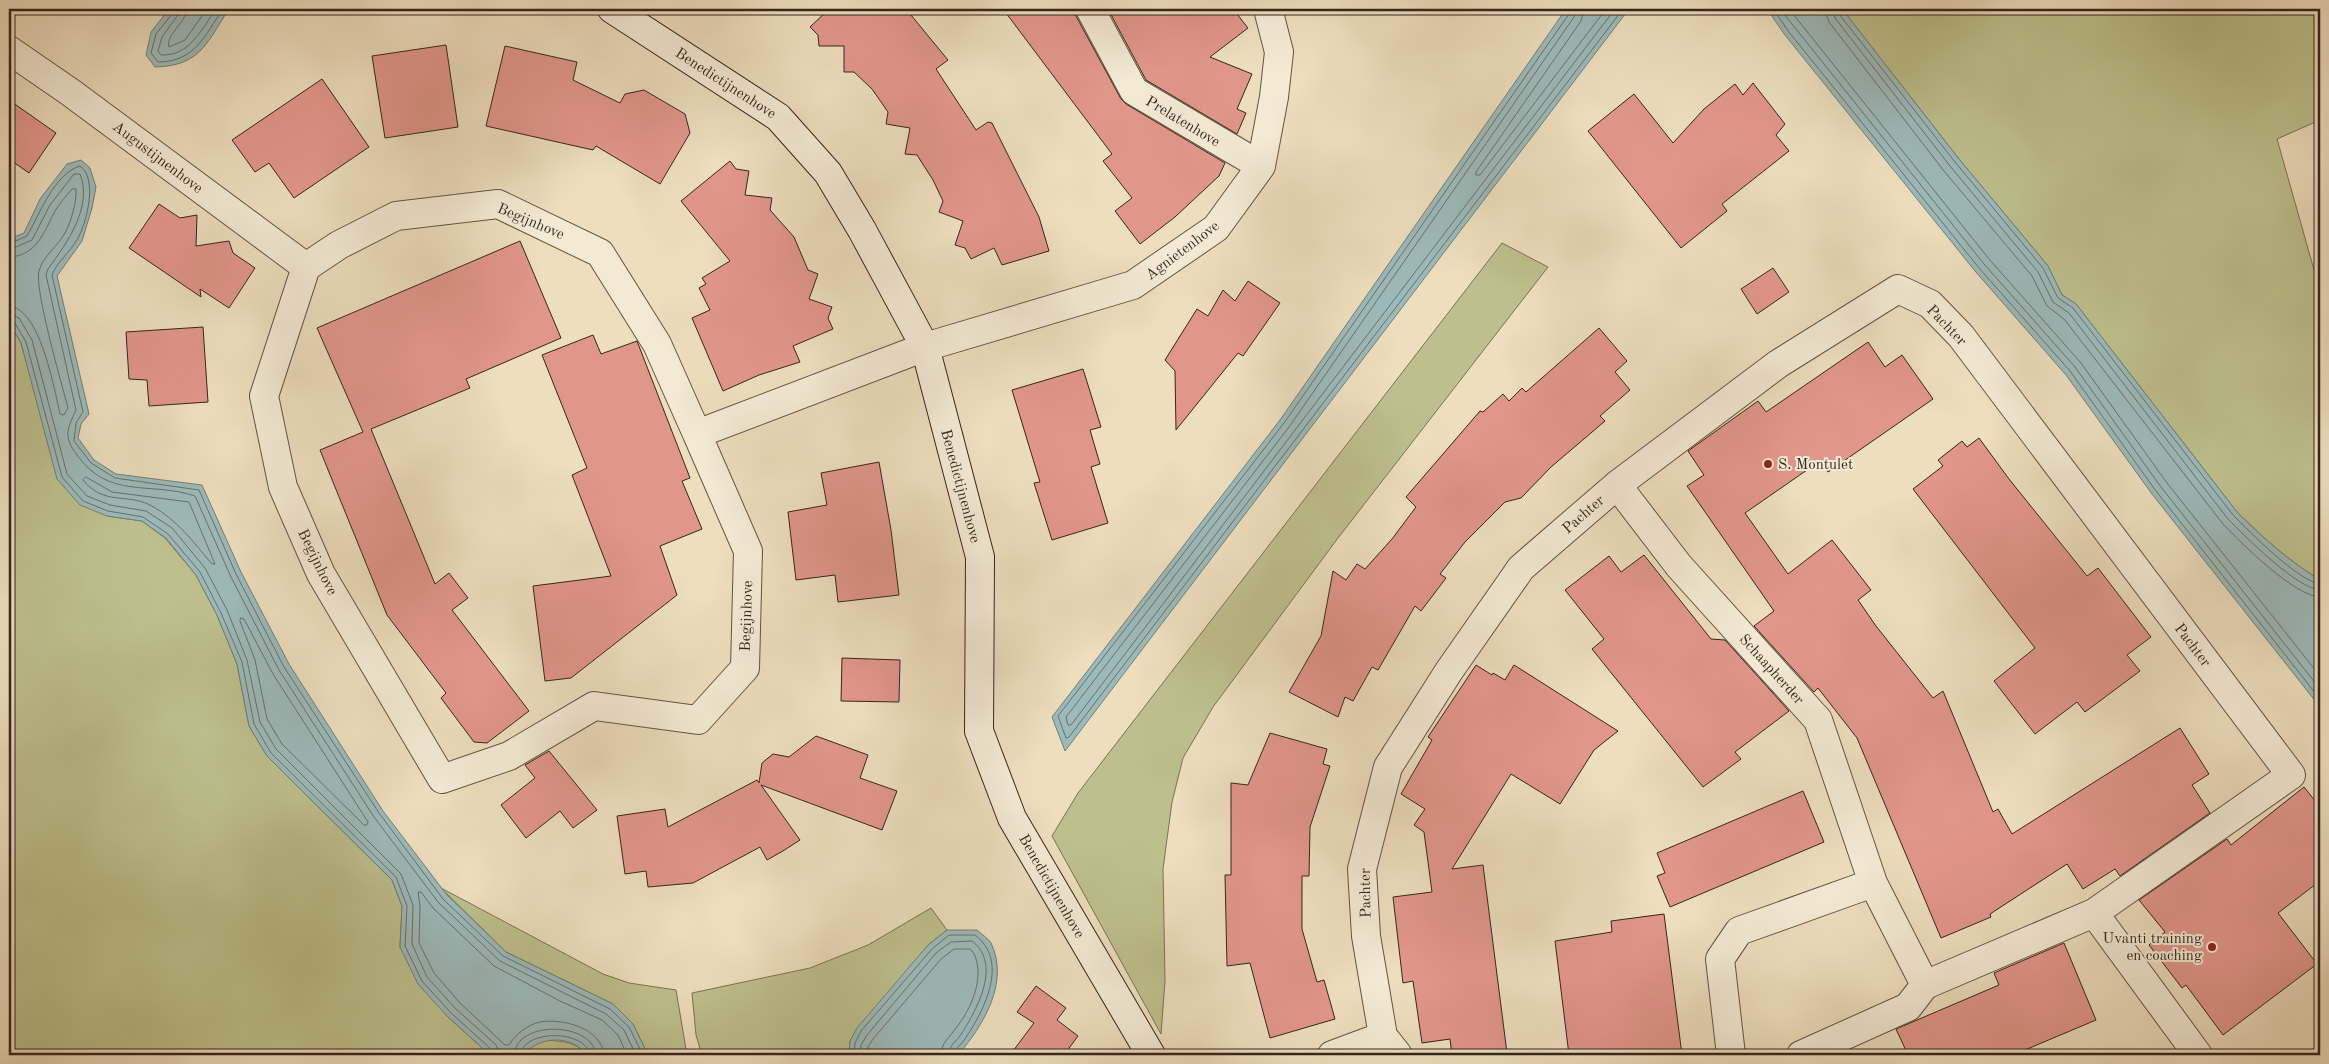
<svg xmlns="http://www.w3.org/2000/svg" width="2329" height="1064" font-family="'Old Standard TT',serif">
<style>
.green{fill:#bdc08d;stroke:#7a7255}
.water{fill:#9cbaba;stroke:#737e7b}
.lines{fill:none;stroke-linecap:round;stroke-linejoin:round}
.shore{stroke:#69706c;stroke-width:1}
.building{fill:#e1968a;stroke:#36251d}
.street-casing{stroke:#645345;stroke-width:30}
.secondary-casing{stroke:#36251d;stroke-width:30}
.street{stroke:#f3ead4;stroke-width:28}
.secondary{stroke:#f3ead4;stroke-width:28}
.poi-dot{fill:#8f2418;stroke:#f3ead4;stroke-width:2}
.labels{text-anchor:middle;stroke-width:4;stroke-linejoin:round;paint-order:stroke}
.street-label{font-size:15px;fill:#36251d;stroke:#f3ead4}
.poi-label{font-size:15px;fill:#36251d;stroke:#f3ead4;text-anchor:start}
</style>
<rect width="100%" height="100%" fill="#eddebd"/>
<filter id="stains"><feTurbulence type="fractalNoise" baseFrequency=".004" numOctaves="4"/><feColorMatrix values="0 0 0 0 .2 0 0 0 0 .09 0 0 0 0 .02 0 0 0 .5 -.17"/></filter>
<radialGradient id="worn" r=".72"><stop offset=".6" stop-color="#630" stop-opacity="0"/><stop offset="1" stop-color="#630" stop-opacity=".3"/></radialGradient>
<!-- green -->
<path class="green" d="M 1842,9 L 2320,9 L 2320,120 L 2277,139 L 2320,291 L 2320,475 L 2316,494 L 2320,496 L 2320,580 C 2289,561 2263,538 2237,512 L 2076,304 L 2062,295 L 2048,266 L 1959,159 Z
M 1502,243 L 1548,267 L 1338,538 L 1213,707 L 1183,758 L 1172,802 L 1163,869 L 1165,981 L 1161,1034 L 1052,836 L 1078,793 Z
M 9,322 L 21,343 L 36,394 L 107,516 L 142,521 L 165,538 L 196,575 L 217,615 L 237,664 L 249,726 L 267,756 L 392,880 L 402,906 L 400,947 L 447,1016 L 490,1055 L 9,1055 Z
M 441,888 L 603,974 L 629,983 L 676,990 L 687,1055 L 648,1055 L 633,1024 L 613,1004 L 506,952 Z
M 931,908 L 947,930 L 928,945 L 850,1041 L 849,1055 L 702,1055 L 696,1035 L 692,993 L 810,968 L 868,945 Z
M 544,1040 C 559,1041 577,1041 586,1055 L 524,1055 L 529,1048 Z"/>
<!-- water -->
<path class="water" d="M 169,9 L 229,9 C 207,42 201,66 155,67 L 146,55 L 151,32 Z
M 1566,9 L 1629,9 L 1065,751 L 1052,717 L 1280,420 Z
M 1767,9 L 1842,9 L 1959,159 L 2048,266 L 2062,295 L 2076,304 L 2237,512 C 2263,538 2289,561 2320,580 L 2320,707 L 2152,494 L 2066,375 L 1975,271 L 1785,35 Z
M 81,160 L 90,168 L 96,187 L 92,208 L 82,241 L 57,276 L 89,414 L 81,424 L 78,438 L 94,460 L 116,474 L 202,485 L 241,572 L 289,664 L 383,811 L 447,895 L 506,952 L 613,1004 L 633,1024 L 648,1055 L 586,1055 C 573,1034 537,1036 524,1055 L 490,1055 L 447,1016 L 418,984 L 400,947 L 402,906 L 392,880 L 267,756 L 249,726 L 237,664 L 217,615 L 196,575 L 166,538 L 142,521 L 107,516 L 80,505 L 57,479 L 21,343 L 9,322 L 9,239 L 24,233 L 40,199 L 67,164 Z
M 947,930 L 977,930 C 981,934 988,938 991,943 C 1010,982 983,1026 958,1055 L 849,1055 L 850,1041 L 857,1028 L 928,945 Z"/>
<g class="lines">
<!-- shore -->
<path class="shore" d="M 173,9 L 172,14 L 156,34 L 151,53 L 158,62 C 195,62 205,35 223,9
M 179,9 L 177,16 L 162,37 L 158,51 L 161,55 C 190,56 201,30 216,9
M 187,9 C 186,23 165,35 169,47 L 185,40 L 207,9
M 1570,9 L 1569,14 L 1284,423 L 1058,716 L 1066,738 L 1069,737 L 1623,9
M 1576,9 L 1574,17 L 1289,427 L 1066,717 L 1068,725 L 1071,725 L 1615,9
M 1584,9 L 1581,21 L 1476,172 L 1476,175 L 1480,175 L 1606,9
M 1773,9 L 1789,32 L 1979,268 L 2070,371 L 2156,491 L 2320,699
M 1780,9 L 1984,264 L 2075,367 L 2161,487 L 2320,689
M 1789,9 L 1989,259 L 2081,363 L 2167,483 L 2320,676
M 1824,9 L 1829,22 L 1944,171 L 2032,276 L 2047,306 L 2064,319 L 2223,524 C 2241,543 2294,596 2320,597
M 1832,9 L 1835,18 L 1950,166 L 2038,272 L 2053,302 L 2069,313 L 2228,519 C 2245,536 2297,589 2320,590
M 1838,9 L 1839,14 L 1955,162 L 2043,268 L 2058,298 L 2073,308 L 2233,515 C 2250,532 2298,581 2320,584
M 9,244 L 27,236 C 39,215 55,173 80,166 C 98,178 87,223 77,240 C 70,252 57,262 52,275 L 83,412 L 76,423 L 74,441 L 91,463 L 115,478 L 199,490 L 236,574 L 284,667 L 379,813 L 443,899 L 503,956 L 610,1009 L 629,1027 L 643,1055
M 9,250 L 32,240 L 50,205 L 74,174 L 80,174 C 93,207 67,243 48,269 L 46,275 L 76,410 C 67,430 63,436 77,455 C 109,500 150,481 195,496 L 231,577 L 279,670 L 374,817 L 438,902 L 500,961 L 606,1014 L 624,1030 L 636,1055
M 9,257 C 37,256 44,232 55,211 C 60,203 66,196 72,189 L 76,189 C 77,201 71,222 65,233 C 58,246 43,256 39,271 C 34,288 62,385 68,408 L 64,415 L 60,414 C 54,388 40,308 9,306
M 9,314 L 19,318 L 32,340 L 67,474 L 87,496 L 110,505 L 146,511 L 172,528 L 205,568 L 227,610 L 247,660 L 260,722 L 276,749 L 401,874 L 413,905 L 412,944 L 427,977 L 455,1008 L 496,1045 L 500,1055
M 9,320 L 15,323 L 26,342 L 62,477 L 83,501 L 108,511 L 143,517 L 168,534 L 200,572 L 221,613 L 242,662 L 254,724 L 271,753 L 396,877 L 407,906 L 405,946 L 422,981 L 451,1013 L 492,1050 L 493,1055
M 86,477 L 112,492 L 189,502 L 215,564 L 212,564 C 193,542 177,519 150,505 C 127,493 104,506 83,480 Z
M 241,618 L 244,619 L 273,674 L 368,822 L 367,825 L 364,825 L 282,744 L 267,719 L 255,660 L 240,621 Z
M 514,1055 C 516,1019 594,1022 596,1055
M 520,1055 C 524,1028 587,1030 590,1055
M 604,1055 C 602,1028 562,1018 540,1022 C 527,1025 516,1034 509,1045 L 505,1045 L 460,1003 L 434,973 L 419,943 L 420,906 L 418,892 L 421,892 L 433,908 L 494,966 L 560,1001 L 602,1020 L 618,1035 L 627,1055
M 854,1055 L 855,1043 L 861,1031 L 932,949 L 949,935 L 975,935 C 1009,961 985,1008 967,1036 C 963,1043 955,1048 954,1055
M 860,1055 L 861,1045 L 867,1035 L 936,953 L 951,942 L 972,941 C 1002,964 977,1009 962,1033 C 957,1041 949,1045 948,1055
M 867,1055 L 868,1047 L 873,1039 L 941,959 L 954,949 L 970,949 C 976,954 977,962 978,970 C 979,992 967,1015 953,1032 C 947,1040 941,1044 941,1055"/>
</g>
<!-- building -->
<path class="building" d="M 829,9 L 906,9 L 948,60 L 936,69 L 976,130 L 988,122 L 992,123 L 1039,217 L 1049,251 L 1002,265 L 994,248 L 971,259 L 965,248 L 955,245 L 963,221 L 939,212 L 943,201 L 933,180 L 917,155 L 905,154 L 910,128 L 886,124 L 888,112 L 872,89 L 854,72 L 844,72 L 844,46 L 819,46 L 818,35 L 810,27 Z
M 1003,9 L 1074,9 L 1076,16 L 1121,99 L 1126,104 L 1225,163 L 1219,176 L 1175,217 L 1140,244 L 1115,211 L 1132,198 L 1103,161 L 1112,154 Z
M 1108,9 L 1233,9 L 1248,28 L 1210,57 L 1252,74 L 1237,109 L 1246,113 L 1237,134 L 1146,80 Z
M 446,45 L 458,127 L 385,138 L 372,56 Z
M 505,46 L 577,62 L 573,80 L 620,103 L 625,94 L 644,90 L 685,114 L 690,133 L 660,184 L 596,146 L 593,150 L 486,126 Z
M 322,79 L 369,147 L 294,198 L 269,163 L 255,172 L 232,140 Z
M 1753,83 L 1785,124 L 1776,135 L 1789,151 L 1722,204 L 1727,211 L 1681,248 L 1588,131 L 1634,94 L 1673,143 L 1704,109 L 1735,84 L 1743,95 Z
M 9,100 L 56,133 L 29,173 L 9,159 Z
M 730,161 L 736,169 L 749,171 L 745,195 L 772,198 L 770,210 L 794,237 L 808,270 L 818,274 L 809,299 L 832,307 L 828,318 L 833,329 L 793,346 L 800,362 L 759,375 L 723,391 L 692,318 L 710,310 L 699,288 L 706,284 L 702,278 L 730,261 L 681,201 Z
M 159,204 L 180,218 L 197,215 L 196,246 L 229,241 L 233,253 L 255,268 L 229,308 L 200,289 L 201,297 L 129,248 Z
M 520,241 L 561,338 L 466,379 L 470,388 L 371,429 L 435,584 L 449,573 L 468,598 L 452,610 L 529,711 L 487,743 L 474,742 L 441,698 L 446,693 L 387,615 L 320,450 L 363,432 L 317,328 Z
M 1773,268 L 1789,292 L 1757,314 L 1741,289 Z
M 1248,281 L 1280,303 L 1243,356 L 1238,353 L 1176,430 L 1175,371 L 1165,360 L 1197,309 L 1208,316 L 1223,290 L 1235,301 Z
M 203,327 L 208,402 L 149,406 L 147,380 L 129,379 L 126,332 Z
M 1599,328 L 1627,361 L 1615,372 L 1630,390 L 1600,416 L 1605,421 L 1551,467 L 1521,498 L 1505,502 L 1465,542 L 1440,574 L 1446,578 L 1421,611 L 1415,606 L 1378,670 L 1372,667 L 1353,701 L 1345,697 L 1338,717 L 1289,692 L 1321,636 L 1333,571 L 1346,580 L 1357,564 L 1365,569 L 1392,539 L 1416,507 L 1406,497 L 1480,411 L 1483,412 L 1503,394 L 1509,401 L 1522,388 L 1526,392 Z
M 593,335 L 601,354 L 637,341 L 690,478 L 682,481 L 702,529 L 660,546 L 677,595 L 571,678 L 545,681 L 533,586 L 611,576 L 572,475 L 587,468 L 542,355 Z
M 1868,342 L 1885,367 L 1902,355 L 1933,399 L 1828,472 L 1820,461 L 1745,513 L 1788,574 L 1832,540 L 1871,590 L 1858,600 L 1876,626 L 1933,698 L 1943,691 L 1993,812 L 1998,809 L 2012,834 L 2180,728 L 2209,774 L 2192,785 L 2210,813 L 2120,876 L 2115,869 L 2083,889 L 2067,864 L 1990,914 L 1991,917 L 1941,938 L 1857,738 L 1818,688 L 1814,692 L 1754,626 L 1774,611 L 1687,486 L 1704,475 L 1688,451 L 1758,401 L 1766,412 Z
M 1083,369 L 1101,427 L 1090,430 L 1100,464 L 1091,467 L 1108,523 L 1052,540 L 1034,483 L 1040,482 L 1012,390 Z
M 1979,438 L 2009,479 L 2087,576 L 2098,568 L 2151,637 L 2127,655 L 2140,671 L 2085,712 L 2077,702 L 2035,734 L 1994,681 L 2035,648 L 1913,489 L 1943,466 L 1938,460 L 1962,441 L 1967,447 Z
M 879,462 L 891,530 L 899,595 L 838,602 L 835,575 L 796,580 L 788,512 L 827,505 L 821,473 Z
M 1644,555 L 1711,639 L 1725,640 L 1789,711 L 1735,752 L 1741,759 L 1703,787 L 1592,649 L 1604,639 L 1565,590 L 1609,556 L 1621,572 Z
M 842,658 L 900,660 L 899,702 L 841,701 Z
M 1476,665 L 1492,675 L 1493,673 L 1505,680 L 1514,665 L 1618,731 L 1594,750 L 1560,804 L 1511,774 L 1452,869 L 1483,865 L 1507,1053 L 1452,1055 L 1450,1039 L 1422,1043 L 1413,981 L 1403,983 L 1393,897 L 1432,892 L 1424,832 L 1414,825 L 1425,809 L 1401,794 L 1432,740 L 1428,737 Z
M 1270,733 L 1327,749 L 1323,764 L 1330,766 L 1310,827 L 1309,876 L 1302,876 L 1302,929 L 1317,982 L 1324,980 L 1335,1019 L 1270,1038 L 1250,963 L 1227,966 L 1225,875 L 1231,875 L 1231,783 L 1248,785 Z
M 816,736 L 868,755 L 860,778 L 897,791 L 882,830 L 761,785 L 800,840 L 783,851 L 767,860 L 760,847 L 693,883 L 648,887 L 646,871 L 625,874 L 617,816 L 665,809 L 668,827 L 757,780 L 759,783 L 762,763 L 773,754 L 789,757 Z
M 549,751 L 597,810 L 573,828 L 560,811 L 526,838 L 501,805 L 535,778 L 525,765 Z
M 2304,787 L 2320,807 L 2320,881 L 2278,913 L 2317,964 L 2223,1035 L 2186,985 L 2182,988 L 2149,945 L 2165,932 L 2139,900 L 2227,839 L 2231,845 Z
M 1803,791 L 1824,842 L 1670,907 L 1657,876 L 1665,873 L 1657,853 Z
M 1664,914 L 1682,1055 L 1569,1055 L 1555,941 L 1612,932 L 1611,921 Z
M 2064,943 L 2096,1020 L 2013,1055 L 1908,1055 L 1896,1029 L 1999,985 L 1994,973 Z
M 1036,986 L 1066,1008 L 1057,1020 L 1078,1036 L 1064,1055 L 1010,1055 L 1034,1023 L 1017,1012 Z"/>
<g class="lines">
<defs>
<path id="street" d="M 1090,9 L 1134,91 L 1261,166
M 9,50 L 70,92 L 306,267
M 697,434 L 748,551 L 745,668 L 698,720 L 594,706 L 509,756 L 442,779 L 321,574 L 283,487 L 264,396 L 306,267 L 339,245 L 396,216 L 498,204 L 600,253 L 657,344 L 697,434 L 925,347 L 1133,285 L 1216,228 L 1261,166 L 1274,97 L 1279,52 L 1268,9
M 2094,913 L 2198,1055
M 1383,1036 L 1366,936 L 1362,869 L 1388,767 L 1449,671 L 1521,568 L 1617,485 L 1778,364 L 1898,289 L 1930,304 L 1961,336 L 2291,775 L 2094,913 L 1925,985 L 1873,883 L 1818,720 L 1679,566 L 1617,485
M 1332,1055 L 1383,1036 L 1398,1055
M 1731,1055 L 1720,959 L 1739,931 L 1873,883
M 1801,1055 L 1908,1007 L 1925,985"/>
<path id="secondary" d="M 612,9 L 778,117 L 828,173 L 862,230 L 925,347 L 980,557 L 979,731 L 1012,818 L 1151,1055"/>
</defs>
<!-- street casing -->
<use href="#street" class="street-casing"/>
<!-- secondary casing -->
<use href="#secondary" class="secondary-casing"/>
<!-- street -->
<use href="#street" class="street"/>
<!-- secondary -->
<use href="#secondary" class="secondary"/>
</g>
<!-- markers -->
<g class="poi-dot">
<circle cx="1768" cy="464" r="5"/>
<circle cx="2212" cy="947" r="5"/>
</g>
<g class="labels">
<!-- street labels -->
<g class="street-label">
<text transform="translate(726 83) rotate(33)" y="5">Benedictijnenhove</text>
<text transform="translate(1183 121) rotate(31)" y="5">Prelatenhove</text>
<text transform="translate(158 157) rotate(37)" y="5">Augustijnenhove</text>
<text transform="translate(531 221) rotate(23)" y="5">Begijnhove</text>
<text transform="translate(1182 250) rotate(-37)" y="5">Agnietenhove</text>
<text transform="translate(1947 325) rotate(46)" y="5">Pachter</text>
<text transform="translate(961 486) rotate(75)" y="5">Benedictijnenhove</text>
<text transform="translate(1583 514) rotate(-41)" y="5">Pachter</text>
<text transform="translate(318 562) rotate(64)" y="5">Begijnhove</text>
<text transform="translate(746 616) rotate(-88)" y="5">Begijnhove</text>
<text transform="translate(2193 645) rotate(53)" y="5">Pachter</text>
<text transform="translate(1772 669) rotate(48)" y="5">Schaapherder</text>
<text transform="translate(1052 886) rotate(60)" y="5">Benedictijnenhove</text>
<text transform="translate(1365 893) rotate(-91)" y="5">Pachter</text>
</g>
<!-- poi labels -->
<g class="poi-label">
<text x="1778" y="469">S. Montulet</text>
<text x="2202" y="943" text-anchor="end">Uvanti training<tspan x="2202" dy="17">en coaching</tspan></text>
</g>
</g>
<!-- margin -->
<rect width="2329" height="1064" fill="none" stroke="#eddebd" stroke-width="30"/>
<rect x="10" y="10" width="2309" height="1044" fill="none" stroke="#36251d" stroke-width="2.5"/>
<rect x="15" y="15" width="2299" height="1034" fill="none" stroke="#36251d"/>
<rect width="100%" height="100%" filter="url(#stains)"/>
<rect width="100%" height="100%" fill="url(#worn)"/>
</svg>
